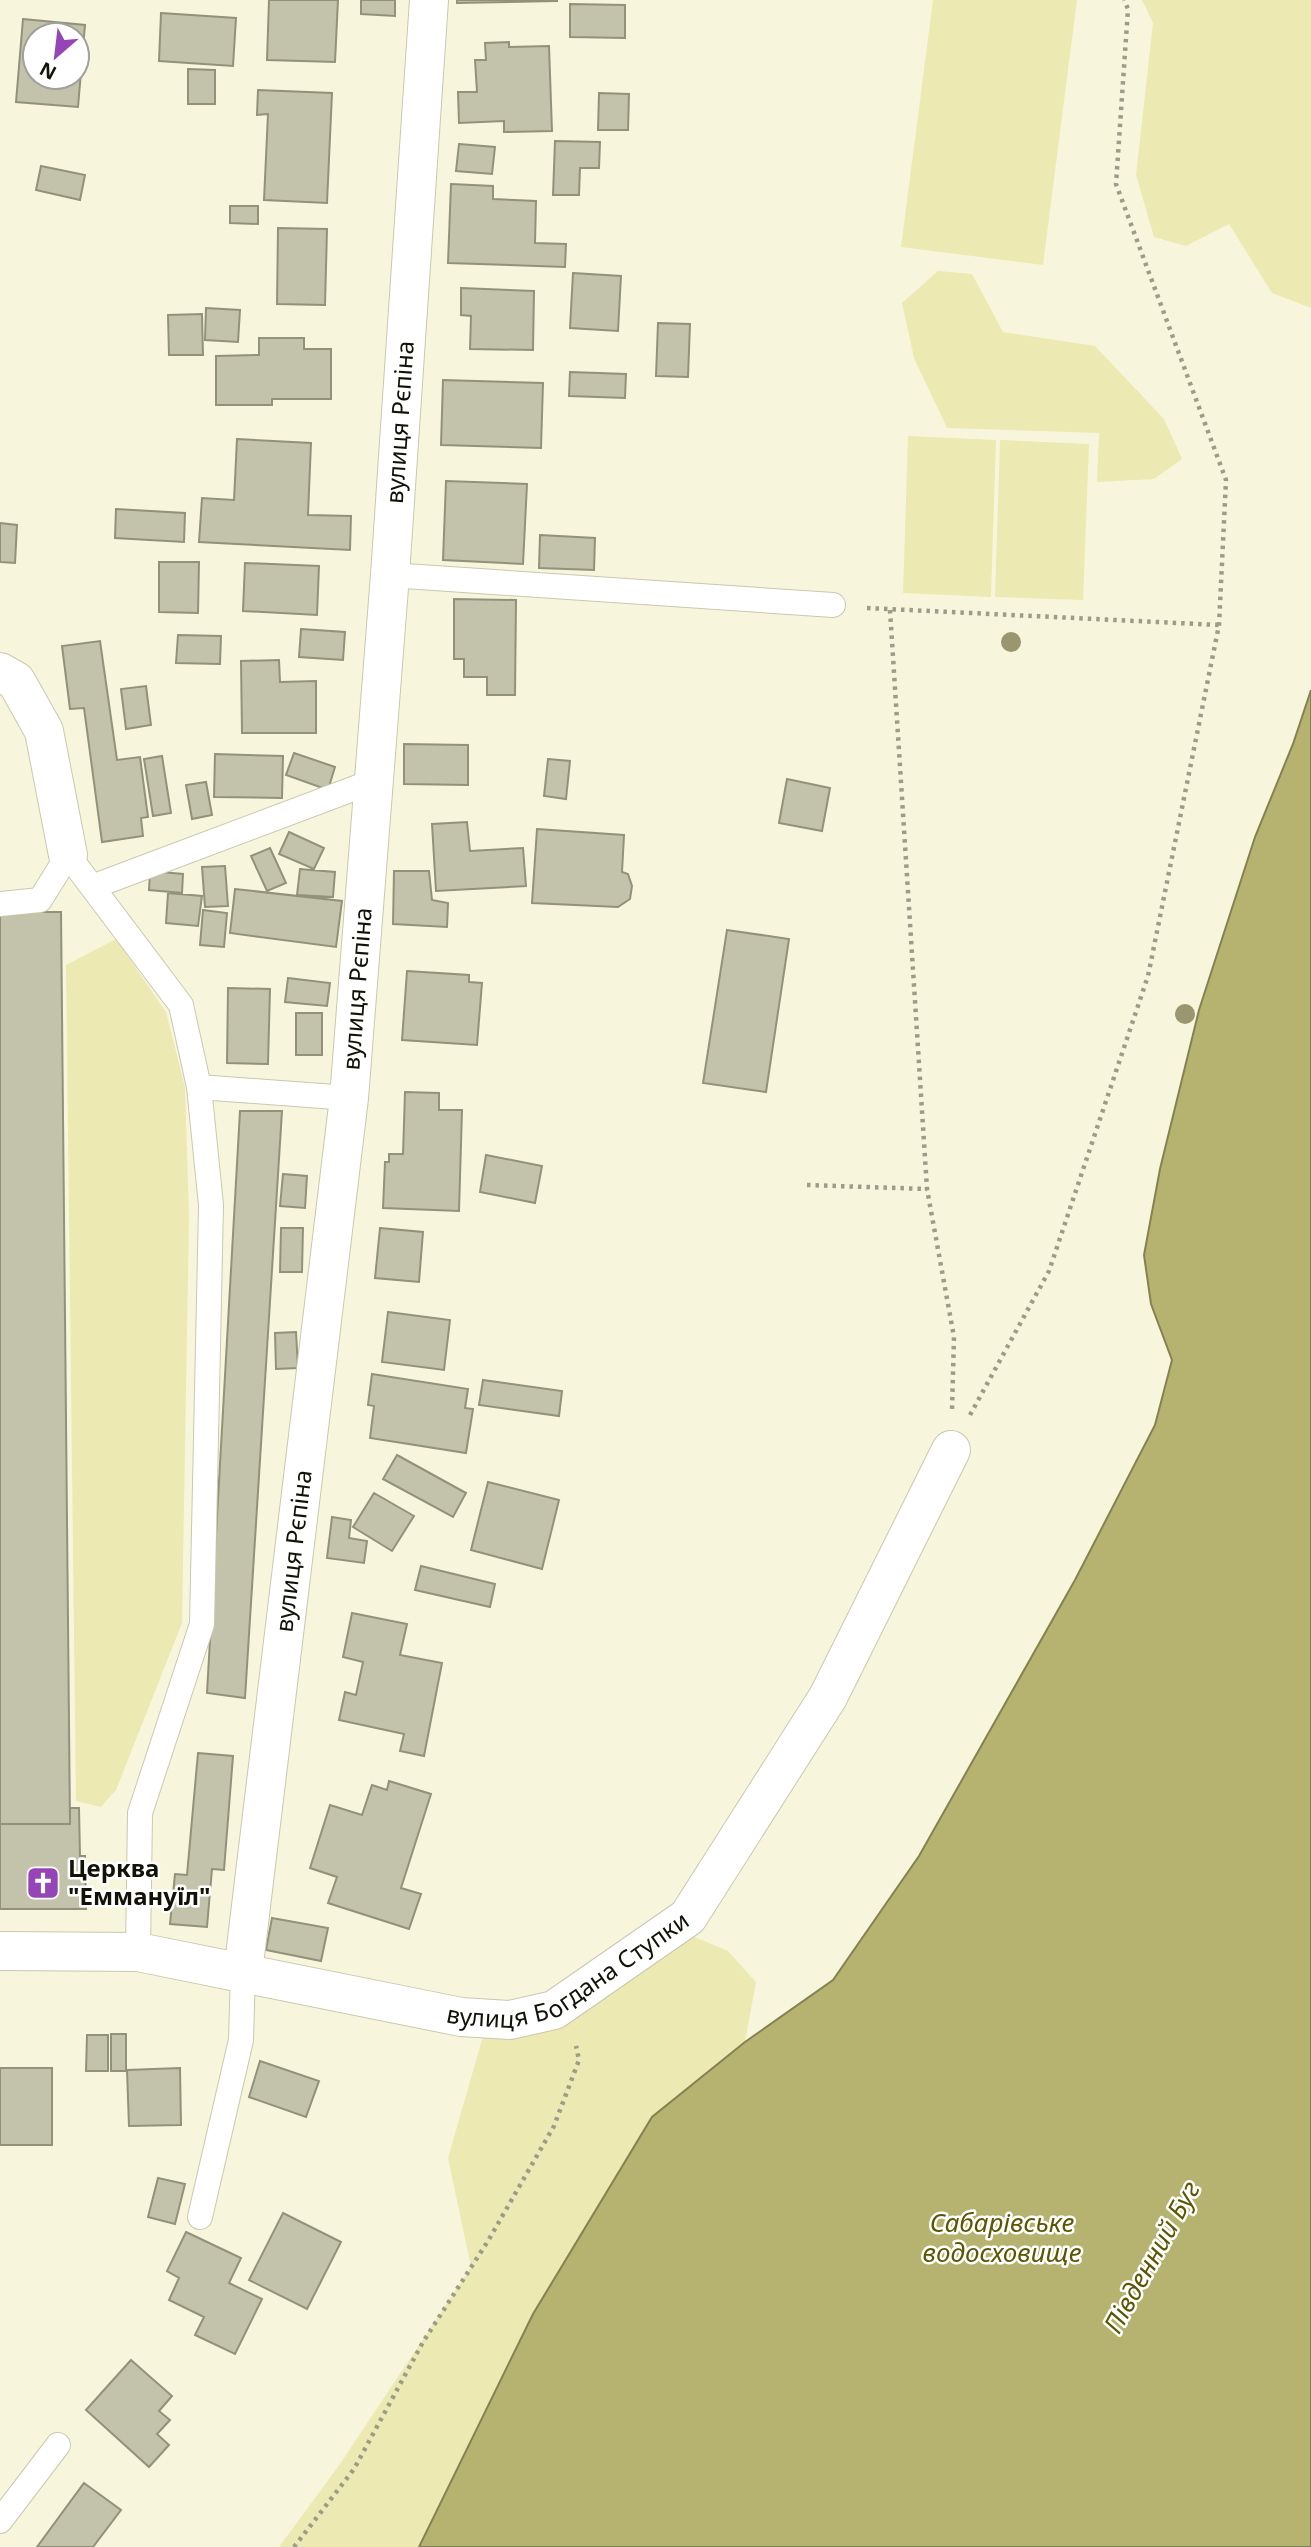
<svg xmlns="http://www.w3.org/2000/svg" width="1311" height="2547" font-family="'Noto Sans',sans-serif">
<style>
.green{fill:#ece9b3}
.water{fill:#b6b270;stroke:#858251;stroke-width:2}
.building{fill:#c3c2aa;stroke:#92917a;stroke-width:2;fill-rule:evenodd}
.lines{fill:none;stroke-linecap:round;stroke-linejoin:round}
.service-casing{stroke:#c9c8b0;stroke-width:26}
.minor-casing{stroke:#c9c8b0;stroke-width:40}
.path{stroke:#9c9c89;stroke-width:4.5;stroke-dasharray:3.5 5;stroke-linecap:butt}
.service{stroke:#fff;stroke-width:24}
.minor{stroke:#fff;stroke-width:38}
.tree{fill:#9a9770}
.labels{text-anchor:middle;stroke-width:5;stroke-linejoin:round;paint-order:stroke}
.street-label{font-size:24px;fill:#121209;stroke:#fff}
.poi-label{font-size:24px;font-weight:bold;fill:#121209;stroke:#fff;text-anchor:start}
.water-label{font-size:26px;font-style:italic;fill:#5c5602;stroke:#fff}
</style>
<rect width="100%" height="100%" fill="#f7f6dd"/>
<!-- green -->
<path class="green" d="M 933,0 L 1077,0 L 1043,265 L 901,247 Z
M 1142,0 L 1311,0 L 1311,308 L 1272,293 L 1229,224 L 1186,246 L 1154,237 L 1136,175 L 1153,23 Z
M 938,271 L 972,274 L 1003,332 L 1095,346 L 1164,419 L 1182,459 L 1154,479 L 1097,482 L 1099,433 L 947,428 L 914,358 L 902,303 Z
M 908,436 L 996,440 L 991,597 L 903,593 Z
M 1000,440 L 1089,444 L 1083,600 L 995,597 Z
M 116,939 L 166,1012 L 185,1087 L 189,1217 L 182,1623 L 116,1790 L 101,1807 L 76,1801 L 66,965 Z
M 673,1928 L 728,1951 L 756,1982 L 745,2042 L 652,2117 L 533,2314 L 419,2547 L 279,2547 L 340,2464 L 471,2267 L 448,2158 L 488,2019 L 510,2020 Z"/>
<!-- water -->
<path class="water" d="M 1311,690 L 1311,2547 L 419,2547 L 533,2314 L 652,2117 L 745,2042 L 833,1980 L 919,1856 L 1075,1580 L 1155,1425 L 1172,1360 L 1151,1304 L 1144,1255 L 1160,1169 L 1199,1010 L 1255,837 L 1293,744 Z"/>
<!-- building -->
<path class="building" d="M 269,0 L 338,0 L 335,62 L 267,60 Z
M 361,0 L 395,0 L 395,16 L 361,14 Z
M 457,0 L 557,0 L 557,1 L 457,3 Z
M 570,4 L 625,5 L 625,38 L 570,37 Z
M 161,13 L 236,18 L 233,66 L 159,61 Z
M 23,19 L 85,25 L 78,107 L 16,102 ZM 35,35 L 77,35 L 77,77 L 35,77 Z
M 509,42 L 509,47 L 549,46 L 552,131 L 504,132 L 504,121 L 459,123 L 458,92 L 477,92 L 475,60 L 486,60 L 485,43 Z
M 188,69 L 215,70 L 215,104 L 188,104 Z
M 258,90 L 332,93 L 327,203 L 264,200 L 268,114 L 257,115 Z
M 599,93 L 629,94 L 628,130 L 598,130 Z
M 555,141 L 600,142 L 599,168 L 580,168 L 579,195 L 553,195 Z
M 459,144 L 495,147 L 492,174 L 456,171 Z
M 41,166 L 85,175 L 80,200 L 36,190 Z
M 451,184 L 493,186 L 493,199 L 536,201 L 535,243 L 566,244 L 565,267 L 448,263 Z
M 230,206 L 258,206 L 258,224 L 230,223 Z
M 278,228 L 327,229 L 325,305 L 277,304 Z
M 573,273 L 621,276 L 618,331 L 570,328 Z
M 461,288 L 534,291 L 533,350 L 470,349 L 471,316 L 461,315 Z
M 206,308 L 240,310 L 238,342 L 205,340 Z
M 202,314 L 203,355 L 169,355 L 168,315 Z
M 658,323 L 690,324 L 688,377 L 656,376 Z
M 259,338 L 304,338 L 304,349 L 331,349 L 331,399 L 272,399 L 272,405 L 216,405 L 216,356 L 259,355 Z
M 570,372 L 626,374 L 625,398 L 569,396 Z
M 443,380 L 543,383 L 541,448 L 441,445 Z
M 237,439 L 311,443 L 308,515 L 351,516 L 350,550 L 199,542 L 202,498 L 234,500 Z
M 446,481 L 527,484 L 523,564 L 443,560 Z
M 116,509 L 185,513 L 184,542 L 115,538 Z
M 0,523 L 17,525 L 15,563 L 0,562 Z
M 540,535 L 595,538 L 594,570 L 539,568 Z
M 159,562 L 199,562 L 198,613 L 159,612 Z
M 245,563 L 319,566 L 317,615 L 243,611 Z
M 454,599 L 516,600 L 515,695 L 487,695 L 487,677 L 464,677 L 464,659 L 454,659 Z
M 301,629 L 345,632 L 343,660 L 299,657 Z
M 178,635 L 221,636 L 220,664 L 176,663 Z
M 100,641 L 117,760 L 140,757 L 148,817 L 141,818 L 143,836 L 102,842 L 84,708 L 70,709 L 62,646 Z
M 279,660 L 280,682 L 316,681 L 316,733 L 242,733 L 241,661 Z
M 146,686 L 151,725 L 126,729 L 121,689 Z
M 404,744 L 468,745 L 468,785 L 404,784 Z
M 294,753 L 335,767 L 328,790 L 286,775 Z
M 215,754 L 283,756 L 282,798 L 214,797 Z
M 162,756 L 171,813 L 153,816 L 144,759 Z
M 548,759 L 570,761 L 566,799 L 544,796 Z
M 787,779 L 830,788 L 822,831 L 779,823 Z
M 206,782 L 212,815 L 192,819 L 186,785 Z
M 467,822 L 470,851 L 523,848 L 526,886 L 436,891 L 432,824 Z
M 537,829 L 624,835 L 622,872 L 628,874 L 632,886 L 630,899 L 618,907 L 532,903 Z
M 289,832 L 324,848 L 314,869 L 279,854 Z
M 270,848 L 286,883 L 267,891 L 251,856 Z
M 225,866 L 228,906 L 205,907 L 202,867 Z
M 300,869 L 335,872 L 333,897 L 297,895 Z
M 150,871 L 183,874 L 182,893 L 149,890 Z
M 394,871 L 429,871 L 432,900 L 448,903 L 447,927 L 393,924 Z
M 235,889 L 342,901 L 336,947 L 230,933 Z
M 168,893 L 202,896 L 198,926 L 166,923 Z
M 203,910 L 227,913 L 224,947 L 200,945 Z
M 0,912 L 61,912 L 70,1824 L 0,1824 Z
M 727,930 L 789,939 L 766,1092 L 703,1083 Z
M 407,971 L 469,975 L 469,982 L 482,983 L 477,1045 L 402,1040 Z
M 288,978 L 330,983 L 327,1006 L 285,1002 Z
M 228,988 L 270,989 L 268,1064 L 227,1063 Z
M 296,1013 L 322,1013 L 322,1055 L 296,1055 Z
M 405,1092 L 439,1093 L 439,1110 L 462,1110 L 459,1211 L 383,1208 L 385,1162 L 389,1162 L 389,1154 L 403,1154 Z
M 240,1111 L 282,1111 L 245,1698 L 207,1693 Z
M 486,1155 L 542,1166 L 535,1203 L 480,1192 Z
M 283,1174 L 307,1176 L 305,1208 L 280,1206 Z
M 281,1228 L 303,1228 L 302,1272 L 280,1272 Z
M 380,1228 L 423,1232 L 419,1282 L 375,1278 Z
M 388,1312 L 450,1320 L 444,1370 L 382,1362 Z
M 296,1332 L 298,1368 L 276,1369 L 275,1333 Z
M 372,1374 L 468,1389 L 465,1408 L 473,1409 L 466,1453 L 370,1438 L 374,1406 L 368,1405 Z
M 483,1380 L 562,1391 L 559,1416 L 479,1405 Z
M 397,1455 L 466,1493 L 453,1517 L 383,1479 Z
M 488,1482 L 559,1500 L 542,1569 L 471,1550 Z
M 374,1493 L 414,1516 L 392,1551 L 353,1527 Z
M 332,1517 L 351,1520 L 349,1538 L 367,1541 L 364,1563 L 327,1558 Z
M 421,1566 L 495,1584 L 490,1607 L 415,1590 Z
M 352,1613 L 407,1624 L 400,1655 L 442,1663 L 424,1756 L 400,1751 L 404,1734 L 339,1720 L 345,1692 L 356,1695 L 363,1662 L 343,1657 Z
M 198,1753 L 233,1756 L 224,1870 L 212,1869 L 207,1927 L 170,1924 L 175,1874 L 187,1875 Z
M 389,1781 L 431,1794 L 401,1888 L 421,1894 L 409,1929 L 328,1903 L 337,1877 L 310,1868 L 330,1805 L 362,1815 L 372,1785 L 387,1790 Z
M 70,1808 L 79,1808 L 80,1856 L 85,1856 L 86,1909 L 0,1909 L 0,1824 L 70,1824 Z
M 272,1918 L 328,1928 L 321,1961 L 266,1950 Z
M 111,2034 L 126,2034 L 126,2071 L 111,2071 Z
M 87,2035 L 108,2035 L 108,2071 L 86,2071 Z
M 260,2061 L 319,2081 L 306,2117 L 249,2097 Z
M 0,2068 L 52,2068 L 52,2145 L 0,2145 Z
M 180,2068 L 181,2125 L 129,2126 L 127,2070 Z
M 158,2178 L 185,2184 L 175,2224 L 148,2217 Z
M 283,2213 L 341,2242 L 307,2309 L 249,2280 Z
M 186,2232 L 241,2258 L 229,2283 L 262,2299 L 235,2354 L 195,2335 L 204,2317 L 169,2300 L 179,2278 L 167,2271 Z
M 131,2360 L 172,2396 L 159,2411 L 170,2420 L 157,2434 L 169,2445 L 149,2467 L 86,2410 Z
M 84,2483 L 121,2510 L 93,2547 L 37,2547 Z"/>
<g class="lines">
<defs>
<path id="service" d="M 390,575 L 833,605
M 92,887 L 374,781
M 0,904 L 40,900 L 68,855 L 181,1005 L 199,1087 L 211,1205 L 202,1624 L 140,1813 L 138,1952
M 199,1087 L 349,1098
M 200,2217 L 241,2040 L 243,1972
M 0,2521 L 58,2445"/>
<g id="minor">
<path d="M 0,672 L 16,681 L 44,731 L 68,855"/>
<path id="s1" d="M 0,1951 L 138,1952 L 461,2017 L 510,2020 L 554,2010 L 688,1917 L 828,1697 L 951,1450"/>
<path id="s2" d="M 243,1972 L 349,1098 L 390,575 L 429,0"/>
</g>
</defs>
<!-- service casing -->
<use href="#service" class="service-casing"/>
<!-- minor casing -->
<use href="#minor" class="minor-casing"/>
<!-- path -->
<path class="path" d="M 867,608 L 1219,625
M 890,610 L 927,1189 L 954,1337 L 952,1410
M 807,1185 L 927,1189
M 970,1415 L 1049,1271 L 1148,976 L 1219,625 L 1226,480 L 1116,184 L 1128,9 L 1124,0
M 294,2547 L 354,2469 L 423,2342 L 488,2241 L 554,2126 L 579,2060 L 576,2046"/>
<!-- service -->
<use href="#service" class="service"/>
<!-- minor -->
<use href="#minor" class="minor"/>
</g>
<!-- trees -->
<g class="tree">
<circle cx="1011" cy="642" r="10"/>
<circle cx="1185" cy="1014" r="10"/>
</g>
<!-- icons -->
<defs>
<symbol id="church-square" viewBox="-11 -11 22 22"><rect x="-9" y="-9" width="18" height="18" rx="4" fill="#9545b5" stroke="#fff"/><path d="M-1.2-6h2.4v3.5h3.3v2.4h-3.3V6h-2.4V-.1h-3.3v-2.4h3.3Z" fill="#fff"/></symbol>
</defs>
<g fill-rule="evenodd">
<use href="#church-square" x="24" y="1864" width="38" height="38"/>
</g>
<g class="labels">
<!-- street labels -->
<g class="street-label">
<text dy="8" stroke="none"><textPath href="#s2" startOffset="1558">вулиця Рєпіна</textPath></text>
<text dy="8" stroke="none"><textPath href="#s2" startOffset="990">вулиця Рєпіна</textPath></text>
<text dy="8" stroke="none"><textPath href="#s2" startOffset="424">вулиця Рєпіна</textPath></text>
<text dy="8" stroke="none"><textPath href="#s1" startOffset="588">вулиця Богдана Ступки</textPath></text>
</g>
<!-- poi labels -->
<g class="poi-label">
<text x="68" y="1877">Церква<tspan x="68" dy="28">"Еммануїл"</tspan></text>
</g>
<!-- water labels -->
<g class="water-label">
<text x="1002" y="2232">Сабарівське<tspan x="1002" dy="30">водосховище</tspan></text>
<text transform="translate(1152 2257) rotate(-61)" y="9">Південний Буг</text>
</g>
</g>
<!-- north arrow -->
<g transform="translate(56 56) rotate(208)"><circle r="33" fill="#ffffff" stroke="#a0a09d" stroke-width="2"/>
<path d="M0-5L12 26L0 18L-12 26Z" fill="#9545b5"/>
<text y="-10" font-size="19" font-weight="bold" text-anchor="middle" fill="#121209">N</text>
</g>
</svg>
